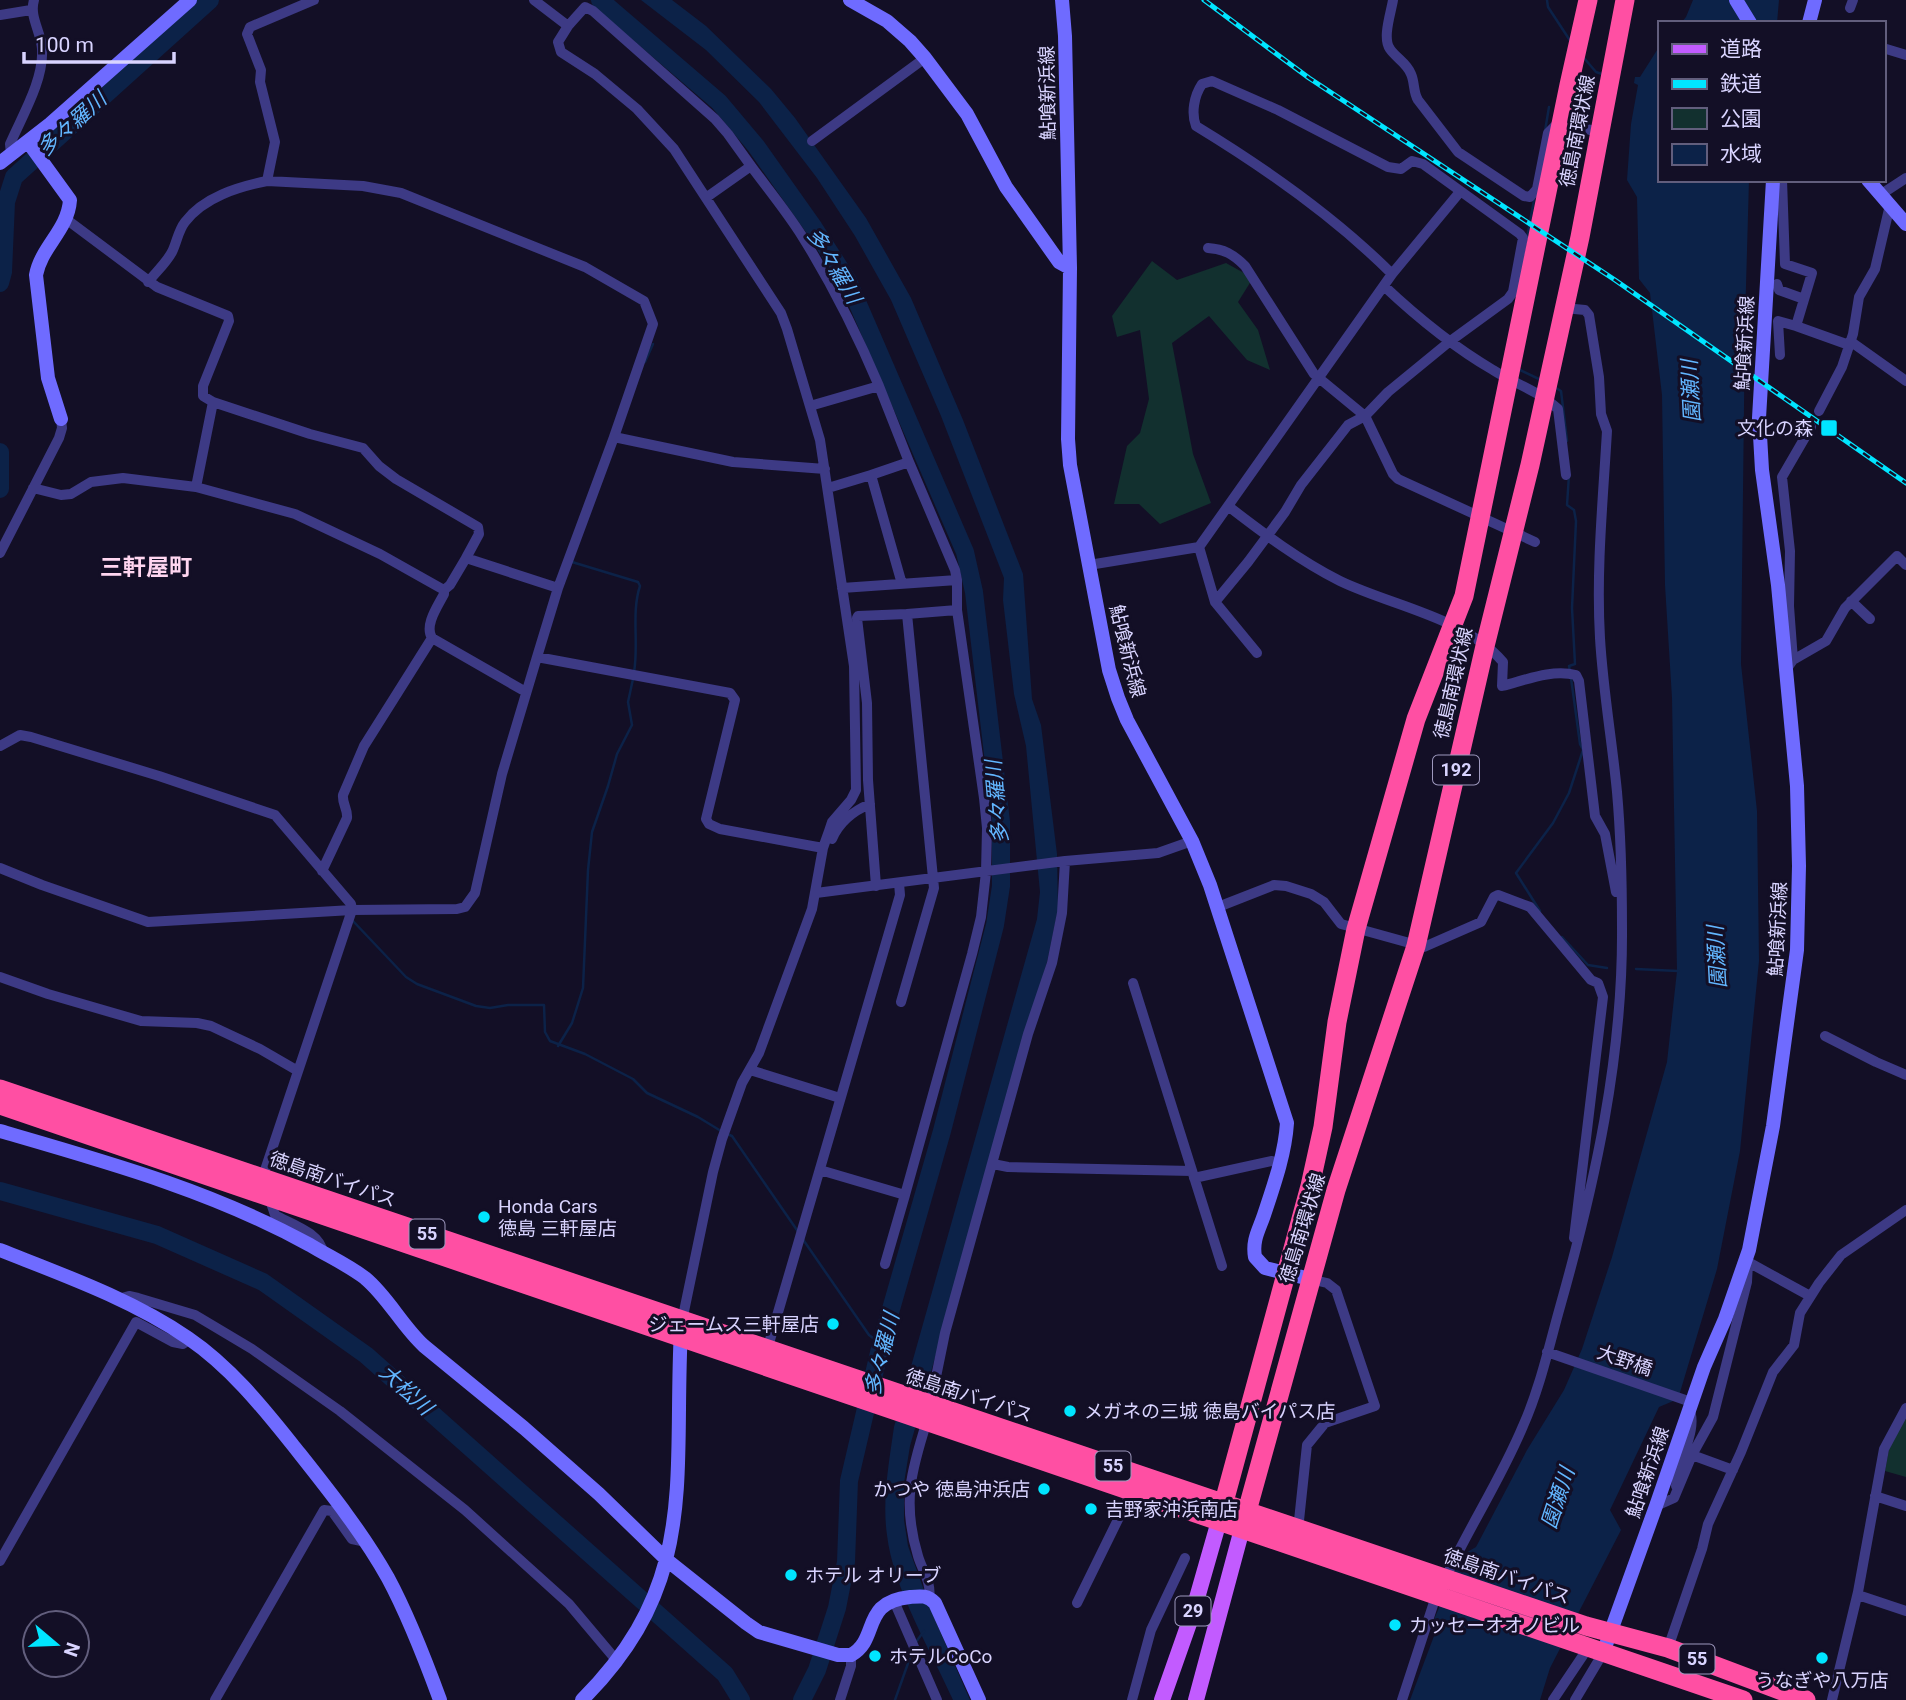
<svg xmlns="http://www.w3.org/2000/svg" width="1906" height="1700" font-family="Roboto,'Noto Sans JP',sans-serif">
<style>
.green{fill:#12302f}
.water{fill:#0c2248}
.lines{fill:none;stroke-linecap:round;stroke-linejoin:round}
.stream{stroke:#0c2248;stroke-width:2.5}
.river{stroke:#0c2248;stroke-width:18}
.street{stroke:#3d3a85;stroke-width:10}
.secondary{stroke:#6f6bff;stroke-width:14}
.primary{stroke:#c25bff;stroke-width:16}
.highway{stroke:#ff4fa3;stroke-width:19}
.rail-casing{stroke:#00e5ff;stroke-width:5}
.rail{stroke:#130f26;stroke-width:2.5;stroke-dasharray:8;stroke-linecap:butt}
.poi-dot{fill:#00e5ff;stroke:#130f26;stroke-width:2.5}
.labels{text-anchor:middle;stroke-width:6;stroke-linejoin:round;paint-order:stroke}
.shield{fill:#130f26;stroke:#9e99be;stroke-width:2}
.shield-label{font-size:18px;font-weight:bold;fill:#d9d4ff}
.street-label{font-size:19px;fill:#d9d4ff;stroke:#130f26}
.poi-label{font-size:19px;fill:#d9d4ff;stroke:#130f26;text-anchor:start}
.water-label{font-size:21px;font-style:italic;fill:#62b6ff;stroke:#130f26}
.quarter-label{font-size:23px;font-weight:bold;fill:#ffd6f0;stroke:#130f26}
</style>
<rect width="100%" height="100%" fill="#130f26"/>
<!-- green -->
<path class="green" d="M 1152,261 L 1177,280 L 1226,263 L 1253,278 L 1238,302 L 1258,330 L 1270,370 L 1247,360 L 1209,316 L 1172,343 L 1193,454 L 1211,503 L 1160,524 L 1139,504 L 1114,504 L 1127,446 L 1140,433 L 1149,399 L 1140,330 L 1117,337 L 1112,316 Z
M 1906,1416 L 1906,1477 L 1885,1471 L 1889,1449 Z"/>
<!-- water -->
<path class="water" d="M 641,0 L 672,0 L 706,26 L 771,89 L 795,118 L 866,218 L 911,298 L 963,420 L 1023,574 L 1032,699 L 1041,725 L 1057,854 L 1058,909 L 1047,962 L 910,1446 L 904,1483 L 904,1520 L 908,1546 L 933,1615 L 970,1700 L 953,1700 C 931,1651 893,1588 887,1535 C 882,1500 889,1462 894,1427 L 1037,919 L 1040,892 L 1026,746 L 1014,694 L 1003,600 L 1004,578 L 941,416 L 891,300 L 855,236 L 817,178 L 759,102 L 706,50 Z
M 1693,0 L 1779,0 L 1777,23 L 1681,23 L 1686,17 Z
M 1659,47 L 1659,180 L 1749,180 L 1745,321 L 1741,664 L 1757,811 L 1759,961 L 1740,1151 L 1717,1269 L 1678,1399 L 1659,1407 L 1610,1510 L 1621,1530 L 1550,1668 L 1540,1700 L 1410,1700 L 1437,1628 L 1432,1624 L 1462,1555 L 1476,1547 L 1527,1450 L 1564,1390 L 1582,1349 L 1612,1257 L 1667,1062 L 1677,971 L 1672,698 L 1665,585 L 1662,395 L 1650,293 L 1639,279 L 1637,197 L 1627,180 L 1631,124 L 1638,85 L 1634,83 L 1635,77 L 1640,77 Z"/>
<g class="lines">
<!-- stream -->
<path class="stream" d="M 1547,0 L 1548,7 L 1571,42
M 1584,58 L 1596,72 L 1602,74
M 1545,131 L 1549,107
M 1527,238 L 1534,200
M 645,362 L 653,344
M 1518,369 L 1541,380
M 1556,388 L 1561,391 L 1567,441
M 1569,475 L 1567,505 L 1574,510 L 1576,521 L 1572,608 L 1575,664 L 1569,666 L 1570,671
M 572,562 L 638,582 L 640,586 C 631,613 639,644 634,672
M 1540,911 L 1516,873 L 1553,823 L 1569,793 L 1583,750 L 1580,744 L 1571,678
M 353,921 L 406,977 L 417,984 L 476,1006 L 490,1008 L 508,1005 L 544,1005 L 545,1032 L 550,1041 L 585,1054 L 633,1079 L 647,1093 L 698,1117 L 721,1131
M 1562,937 L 1588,965 L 1607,968
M 1636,969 L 1678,971
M 558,1046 L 572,1023 L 583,988 L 588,870 L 592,832 L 608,786 L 617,754 L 632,725 L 628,702 L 633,679
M 727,1134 L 732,1136 L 799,1233
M 802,1238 L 869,1335 L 881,1344
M 916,1642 L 924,1631
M 895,1700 L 912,1652"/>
<!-- river -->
<path class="river" d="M 600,0 L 719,102 L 756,146 L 814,228 L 848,281 L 965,552 L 974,592 L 1001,822 L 1001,886 L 995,925 L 942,1131 L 881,1344 L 849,1481 L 846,1562 L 837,1608 L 817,1670 L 802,1700
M 0,283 L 3,272 L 6,202 L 14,177 L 210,0
M 0,452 L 0,489
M 0,1191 L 157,1235 L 263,1282 L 366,1355 L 725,1674 L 741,1700"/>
<!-- street -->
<path class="street" d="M 314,0 L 250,27 L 247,34 L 261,70 L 260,82 L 275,142 L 267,181 L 363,186 L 401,193 L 585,267 L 644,301 L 653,324 L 614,437
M 534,0 L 568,26 L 558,42 L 561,52 L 595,74 L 637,109 L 674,149 L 781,313 L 787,329 L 820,440 L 854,666 L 856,790 L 851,800 L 832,822 L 829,831 L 823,848 L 812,909 L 759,1053 L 742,1083 L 722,1139 L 713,1172 L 682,1321
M 1393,0 C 1391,13 1382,38 1390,49 C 1396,58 1407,63 1411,74 C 1415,83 1413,92 1418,100 L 1458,152 L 1524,196 L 1530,197 L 1537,189 L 1548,133 L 1555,126 L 1561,124 L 1601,132
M 1850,8 L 1853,0
M 0,15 L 31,10
M 568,26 L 585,7 L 593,11 L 715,119 L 728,134 L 751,166
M 1883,48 L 1906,55
M 812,141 L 925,58
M 11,154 L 10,144 C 22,116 44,80 42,49 C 41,31 29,17 34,0
M 1782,180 L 1785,264 L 1812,273 L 1796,326 L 1849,345
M 1880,195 L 1906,178
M 707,197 L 751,166 C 768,189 787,212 802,236 C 832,284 857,334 879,386
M 66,219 L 157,287 L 228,316 L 229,321 L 203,386 L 203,396 L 213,402
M 1208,248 C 1224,249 1233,254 1245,266 L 1314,374 L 1365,416 L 1393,474 L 1398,479 L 1535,542
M 148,282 C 156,272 166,263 172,252 C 177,242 178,231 185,222 C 204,197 238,187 267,181
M 1777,284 L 1779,290 L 1804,299
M 1384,286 C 1418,318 1452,346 1493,370 C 1515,384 1539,391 1558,409 L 1566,475
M 1850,341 L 1906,381
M 1780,355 L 1778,321 L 1796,326
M 810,406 L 879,386 L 909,462
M 1819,411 L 1842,367 L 1853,334 L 1859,297 L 1875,269 L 1890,205
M 871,475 L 909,462 L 955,570 L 957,580
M 196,487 L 213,402 L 310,434 L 363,448 L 379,466 L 396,479 L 478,527 L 479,534 L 466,558
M 33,488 L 61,495 L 71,494 L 91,482 L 123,478 L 196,487 L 295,514 L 380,554 L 444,590 L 444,594 C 438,606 424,625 432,638
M 828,488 L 871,475 L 902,584
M 1228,506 C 1263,533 1300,561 1340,581 C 1392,606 1464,617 1503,662 L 1502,686 C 1526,680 1551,669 1576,675 L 1579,681 L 1595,816 L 1605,834 L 1616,892
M 1199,547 L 1215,602 L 1257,653
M 0,553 L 59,438 L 62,428 L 61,419
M 1089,565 L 1199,547 L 1392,274 L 1459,193
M 558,588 L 614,437 L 733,462 L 825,469
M 842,588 L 957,580 L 957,610
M 444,590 L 450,585 L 466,558 L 558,588 L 537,657
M 1851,601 L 1870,619
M 1215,602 L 1248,562 L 1285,512 L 1301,485 L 1348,425 L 1365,416 L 1388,392 L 1449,342 L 1508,299 L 1513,292 L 1523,238 L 1520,234 L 1423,164 L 1412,161 L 1401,169 L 1388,167 L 1278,110 L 1212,81 L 1202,84 C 1194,96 1191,113 1196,126 C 1265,168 1335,217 1392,274
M 1793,660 L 1826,641 L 1845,608 L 1897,556 L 1906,565
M 1786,670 L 1793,660 L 1789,606 L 1790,551 L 1782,477 L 1811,427
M 0,746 L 20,735 L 31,737 L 159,776 L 275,815 L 351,904 L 352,910 L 262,1179
M 832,839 C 839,823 853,811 870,804
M 0,868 L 42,885 L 148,922 L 352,910 L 457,909 L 465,907 L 475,893 L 502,774 L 537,657 L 730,693 L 735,700 L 706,819 L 709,824 L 720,829 L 823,848
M 322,871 L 347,818 C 348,809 342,804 343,795 L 364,746 L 432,638 L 526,692
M 876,886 L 868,780 L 867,703 L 857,618 L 858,616 L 907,614 L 934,888 L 901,1002
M 816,893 L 1065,861 L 1158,853 L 1192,841
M 1218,907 L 1274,885 L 1286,886 L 1311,894 L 1324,902 L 1341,924 L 1424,947 L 1481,922 L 1494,897 L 1498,895 L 1530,907 L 1591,980 L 1598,983 L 1603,997 L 1574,1238
M 0,977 L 48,994 L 141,1021 L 197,1023 L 211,1026 L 260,1049 L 298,1071
M 1133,983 L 1222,1266
M 1825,1036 L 1876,1062 L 1906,1075
M 750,1070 L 840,1098
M 993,1164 L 1008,1167 L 1192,1171
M 820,1170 L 905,1195 L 972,954 L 981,917 L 986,872 L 987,828 L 984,798 L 957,610 L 907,614
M 1194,1178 L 1272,1161 L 1280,1163
M 268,1194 L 275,1215 C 291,1224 321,1233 323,1253
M 1748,1262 L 1810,1296
M 885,1264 L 905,1195
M 118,1299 L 129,1296 L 138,1298 L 195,1315 L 252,1349 L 340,1411 L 465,1510 L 569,1604 L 617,1661
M 767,1350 L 900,895 L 899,883
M 1547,1352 L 1691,1402
M 930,1406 L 945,1333 L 1028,1034 L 1052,963 L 1062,913 L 1065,861
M 927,1421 C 911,1471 902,1503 918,1556 C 922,1570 932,1583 929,1598
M 1692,1455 L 1733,1470
M 1676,1486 C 1677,1461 1699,1430 1689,1408
M 1875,1496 L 1906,1506
M 1656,1506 L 1674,1498 L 1692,1455 L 1713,1417 L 1747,1282 L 1748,1263
M 1298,1530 L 1307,1445 L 1325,1423 L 1375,1406 L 1336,1290 L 1327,1283 L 1310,1279
M 0,1561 L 136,1322 L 173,1342 L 183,1344 L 190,1339
M 1445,1579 C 1469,1527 1501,1479 1523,1426 C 1540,1388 1549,1346 1560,1307 C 1595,1183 1623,1057 1622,928 C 1622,883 1621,837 1617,792 C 1612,740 1603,690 1600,638 C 1596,570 1603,500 1607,431 L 1601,414 L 1599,377 L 1589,315 L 1585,310 L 1564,308
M 1858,1595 L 1906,1611
M 894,1601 L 937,1700
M 1077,1603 L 1132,1491
M 1668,1648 L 1702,1549 L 1708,1524 L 1741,1452 L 1773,1372 L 1794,1345 L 1800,1313 L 1819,1283 L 1841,1255 L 1906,1210
M 215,1700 L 324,1510 L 332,1511 L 352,1539 L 366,1542
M 840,1700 L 851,1666 L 851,1655
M 1132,1700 L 1151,1630 L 1185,1558
M 1402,1700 L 1436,1596
M 1553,1700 L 1588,1648
M 1575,1700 L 1603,1653
M 1832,1700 L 1858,1592 L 1884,1449 L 1906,1408"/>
<!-- secondary -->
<path class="secondary" d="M 850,0 L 887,21 L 910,41 L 925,58 L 967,114 L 1006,187 L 1059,262 L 1070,268
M 1062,0 L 1065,36 L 1070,268 L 1068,439 L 1070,465 L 1109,670 L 1118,698 L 1127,720 L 1192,841 L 1210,885 L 1287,1123 C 1285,1154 1274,1185 1264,1215 C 1259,1230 1252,1240 1255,1257 L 1265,1268 L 1310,1279
M 1736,0 L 1750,23
M 1809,23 L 1815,0
M 28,142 L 70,200 C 68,230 41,247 36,275 L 48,378 L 61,419
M 0,163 L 50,124 L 190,0
M 1868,180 L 1906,224
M 0,1131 C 107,1162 212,1191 310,1245 C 328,1256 348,1265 365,1278 C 388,1297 402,1326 424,1346 L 524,1428 L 599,1494 L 668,1561 L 746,1623 L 759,1632 L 838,1655 L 851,1655 C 880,1639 860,1602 910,1597 C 921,1596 927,1595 935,1603 L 979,1700
M 0,1250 C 63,1275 131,1299 188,1338 C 229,1366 261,1405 292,1444 C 326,1487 361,1530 388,1578 C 409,1617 425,1659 440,1700
M 1603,1653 L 1656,1506 L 1704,1367 L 1725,1319 L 1749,1250 L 1773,1126 L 1797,950 L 1799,866 L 1797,786 L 1778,585 L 1762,470 L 1759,418 L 1773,180
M 582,1700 C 700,1582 673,1479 681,1329"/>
<!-- primary -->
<path class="primary" d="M 1162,1700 L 1193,1612 L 1219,1521
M 1196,1700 L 1242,1529"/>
<!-- highway -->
<path class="highway" d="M 0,1089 L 1586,1626 L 1668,1648 L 1806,1700
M 0,1105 L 1743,1700
M 1221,1513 L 1310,1186 L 1323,1127 L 1337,1022 L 1356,929 L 1416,719 L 1464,596 L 1569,85 L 1588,0
M 1244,1522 L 1336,1190 L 1416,946 L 1485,646 L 1530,465 L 1580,237 L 1625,0"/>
<defs>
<path id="rail" d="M 1204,0 L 1309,78 L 1615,280 L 1906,483"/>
</defs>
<!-- rail casing -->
<use href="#rail" class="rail-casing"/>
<!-- rail -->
<use href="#rail" class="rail"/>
</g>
<!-- markers -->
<g class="poi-dot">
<rect x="1820" y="419" width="18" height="18" rx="3.5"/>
<circle cx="484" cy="1217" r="7"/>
<circle cx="833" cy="1324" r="7"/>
<circle cx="1070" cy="1411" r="7"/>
<circle cx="1044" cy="1489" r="7"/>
<circle cx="1091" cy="1509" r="7"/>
<circle cx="791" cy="1575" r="7"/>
<circle cx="1395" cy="1625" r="7"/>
<circle cx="875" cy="1656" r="7"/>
<circle cx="1822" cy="1658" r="7"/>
</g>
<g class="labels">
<!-- shield labels -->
<g class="shield">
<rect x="1433" y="755.5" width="46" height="29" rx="5"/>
<rect x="409.5" y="1219.5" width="35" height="29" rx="5"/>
<rect x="1095.5" y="1451.5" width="35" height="29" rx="5"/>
<rect x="1175.5" y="1596.5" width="35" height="29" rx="5"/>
<rect x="1679.5" y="1644.5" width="35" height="29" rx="5"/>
</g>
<g class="shield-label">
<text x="1456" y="776">192</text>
<text x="427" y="1240">55</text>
<text x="1113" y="1472">55</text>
<text x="1193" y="1617">29</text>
<text x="1697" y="1665">55</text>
</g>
<!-- street labels -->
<g class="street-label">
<text transform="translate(1047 93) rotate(-91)" y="7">鮎喰新浜線</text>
<text transform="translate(1577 131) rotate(-79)" y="7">徳島南環状線</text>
<text transform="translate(1744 343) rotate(-87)" y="7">鮎喰新浜線</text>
<text transform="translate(1128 651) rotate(76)" y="7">鮎喰新浜線</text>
<text transform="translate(1453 683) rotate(-77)" y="7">徳島南環状線</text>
<text transform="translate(1777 929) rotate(-87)" y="7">鮎喰新浜線</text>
<text transform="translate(333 1179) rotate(19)" y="7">徳島南バイパス</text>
<text transform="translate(1302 1228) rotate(-73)" y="7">徳島南環状線</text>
<text transform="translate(1625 1360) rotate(19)" y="7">大野橋</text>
<text transform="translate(969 1395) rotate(18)" y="7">徳島南バイパス</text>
<text transform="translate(1647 1472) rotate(-71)" y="7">鮎喰新浜線</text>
<text transform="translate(1507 1576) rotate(19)" y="7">徳島南バイパス</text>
</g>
<!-- poi labels -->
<g class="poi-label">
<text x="1813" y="435" text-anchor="end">文化の森</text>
<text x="498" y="1213">Honda Cars<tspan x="498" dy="22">徳島 三軒屋店</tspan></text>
<text x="819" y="1331" text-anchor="end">ジェームス三軒屋店</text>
<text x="1084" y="1418">メガネの三城 徳島バイパス店</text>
<text x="1030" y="1496" text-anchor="end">かつや 徳島沖浜店</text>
<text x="1105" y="1516">吉野家沖浜南店</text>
<text x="805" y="1582">ホテル オリーブ</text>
<text x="1409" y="1632">カッセーオオノビル</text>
<text x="889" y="1663">ホテルCoCo</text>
<text x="1822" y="1687" text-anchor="middle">うなぎや八万店</text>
</g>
<!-- water labels -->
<g class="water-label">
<text transform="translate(72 124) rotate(-42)" y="7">多々羅川</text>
<text transform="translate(834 266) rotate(59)" y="7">多々羅川</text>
<text transform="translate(1691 391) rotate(-93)" y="7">園瀬川</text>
<text transform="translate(997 802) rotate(-95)" y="7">多々羅川</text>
<text transform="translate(1717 957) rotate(-93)" y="7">園瀬川</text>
<text transform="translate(882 1354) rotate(-76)" y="7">多々羅川</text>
<text transform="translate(406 1390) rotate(42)" y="7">大松川</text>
<text transform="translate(1558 1498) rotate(-72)" y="7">園瀬川</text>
</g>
<!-- quarter labels -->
<g class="quarter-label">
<text x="146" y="575">三軒屋町</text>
</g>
</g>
<!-- legend -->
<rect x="1658" y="21" width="228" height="161" fill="#130f26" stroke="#625e7d" stroke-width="2"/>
<rect x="1672" y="44" width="35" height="10" fill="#c25bff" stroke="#625e7d" stroke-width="2"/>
<text x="1720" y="56" font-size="21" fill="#d9d4ff">道路</text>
<rect x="1672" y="79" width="35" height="10" fill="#00e5ff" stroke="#625e7d" stroke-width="2"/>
<text x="1720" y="91" font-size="21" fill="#d9d4ff">鉄道</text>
<rect x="1672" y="108" width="35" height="21" fill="#12302f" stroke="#625e7d" stroke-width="2"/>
<text x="1720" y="126" font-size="21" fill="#d9d4ff">公園</text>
<rect x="1672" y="144" width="35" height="21" fill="#0c2248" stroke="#625e7d" stroke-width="2"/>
<text x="1720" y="161" font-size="21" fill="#d9d4ff">水域</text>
<!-- north arrow -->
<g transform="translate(56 1644) rotate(109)"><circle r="33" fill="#130f26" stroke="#625e7d" stroke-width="2"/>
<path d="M0-5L12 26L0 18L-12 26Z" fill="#00e5ff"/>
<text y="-10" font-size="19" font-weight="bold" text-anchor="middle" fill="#d9d4ff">N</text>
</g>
<!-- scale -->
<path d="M24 52v10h150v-10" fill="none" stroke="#d9d4ff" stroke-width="3.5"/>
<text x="35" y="52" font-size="21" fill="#d9d4ff" stroke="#130f26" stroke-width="5" paint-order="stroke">100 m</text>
</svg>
